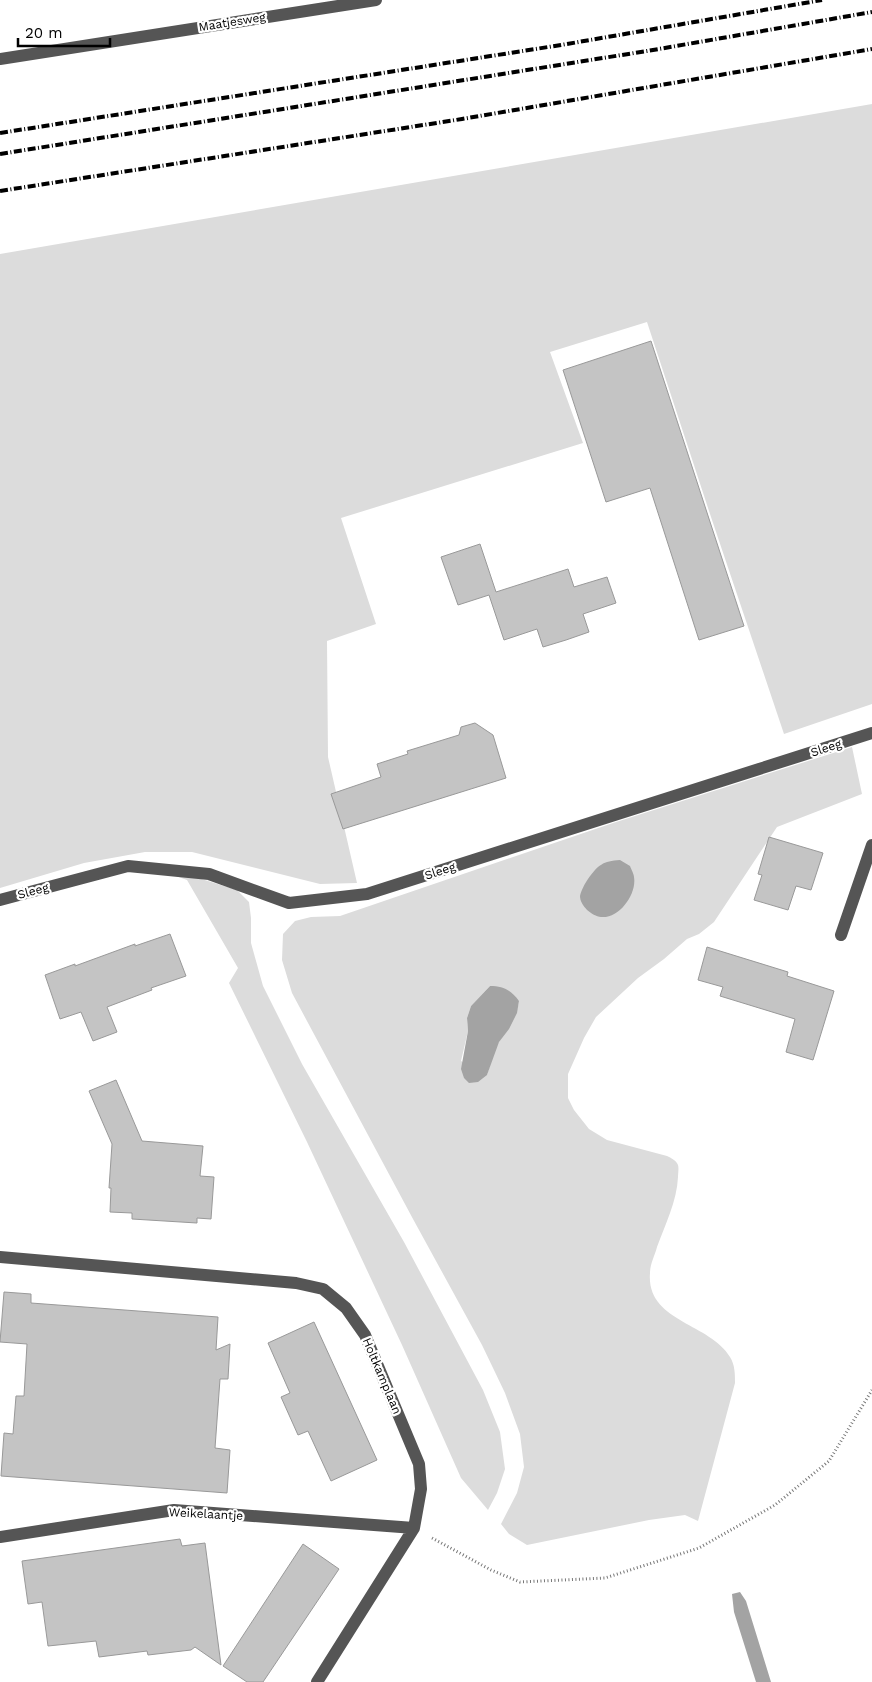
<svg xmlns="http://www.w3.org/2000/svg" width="872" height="1682" font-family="'Work Sans',sans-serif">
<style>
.green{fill:#dcdcdc;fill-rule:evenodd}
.water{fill:#a3a3a3}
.building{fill:#c4c4c4;stroke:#999}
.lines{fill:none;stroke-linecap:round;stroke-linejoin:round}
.path{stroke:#777;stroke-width:3;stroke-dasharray:1 2.5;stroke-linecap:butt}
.minor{stroke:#555;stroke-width:12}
.rail{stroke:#000;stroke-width:4;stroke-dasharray:8 2.5 1 2.5;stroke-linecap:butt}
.labels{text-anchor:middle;stroke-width:4.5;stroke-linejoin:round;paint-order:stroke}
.street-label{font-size:12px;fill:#000;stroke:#fff}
</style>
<rect width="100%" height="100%" fill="#fff"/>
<!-- green -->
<path class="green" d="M 872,104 L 872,704 L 784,734 L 710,514 L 647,322 L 550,352 L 583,443 L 341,518 L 376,624 L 327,641 L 328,757 L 357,883 L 320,884 L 192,852 L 145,852 L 84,863 L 0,888 L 0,254 Z
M 852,747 L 862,794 L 777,827 L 714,922 L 699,934 L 687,939 L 664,959 L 638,978 L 596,1017 L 584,1038 L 568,1074 L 568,1098 L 574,1110 L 589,1129 L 607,1140 L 667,1156 C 671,1158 676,1160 678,1165 C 679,1168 678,1174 678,1177 C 677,1201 665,1225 657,1247 C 655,1255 650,1264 650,1273 C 646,1322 710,1323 730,1357 C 735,1365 735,1374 735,1383 L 698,1521 L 685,1515 L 649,1520 L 527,1545 L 509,1534 L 501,1524 L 517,1493 L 524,1467 L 520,1434 L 505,1393 L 482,1345 L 413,1219 L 292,993 L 282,960 L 283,934 L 295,921 L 311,917 L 340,916 L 613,823 ZM 490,986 L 519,1001 C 516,1019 509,1026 500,1040 C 493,1050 491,1064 487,1075 L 461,1061 L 468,1031 L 467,1018 L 471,1006 Z
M 173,875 L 195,877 L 237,890 L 249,902 L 251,918 L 251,943 L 263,986 L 302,1064 L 404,1242 L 483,1390 L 500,1432 L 505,1469 L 497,1493 L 488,1510 L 461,1478 L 402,1345 L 307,1142 L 229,983 L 238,968 L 187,880 Z"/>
<!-- water -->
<path class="water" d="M 620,860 L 630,866 C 631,869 634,874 634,877 C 637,894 619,919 601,917 C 592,916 580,906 580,896 C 581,891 585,883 588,879 C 598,865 603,861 620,860 Z
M 490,986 C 503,986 511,990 519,1001 L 517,1013 L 509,1029 L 499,1042 L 487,1075 L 478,1082 L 469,1083 L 464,1078 L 461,1069 L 468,1031 L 467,1018 L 471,1006 Z
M 740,1592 L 746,1601 L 771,1682 L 756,1682 L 734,1612 L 732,1594 Z"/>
<!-- building -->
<path class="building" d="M 651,341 L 744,626 L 699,640 L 650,488 L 606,502 L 563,370 Z
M 480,544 L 496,592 L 568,569 L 574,587 L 607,577 L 616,603 L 583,614 L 589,632 L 566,640 L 543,647 L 537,629 L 504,640 L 489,595 L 458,605 L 441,557 Z
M 475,723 L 493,735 L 506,778 L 343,829 L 331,794 L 381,777 L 377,764 L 408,754 L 407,751 L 459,735 L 461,727 Z
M 769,837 L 823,853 L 811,890 L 796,886 L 788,910 L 754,900 L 762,875 L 758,874 Z
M 170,934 L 186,976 L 151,988 L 152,990 L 107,1007 L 117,1032 L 93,1041 L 81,1012 L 60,1019 L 45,975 L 75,964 L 75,966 L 135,944 L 135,946 Z
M 707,947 L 788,972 L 787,976 L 834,991 L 813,1060 L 786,1052 L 795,1019 L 720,996 L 723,987 L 698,980 Z
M 116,1080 L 142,1141 L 203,1146 L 200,1176 L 214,1177 L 211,1219 L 197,1218 L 197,1223 L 132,1219 L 132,1213 L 110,1212 L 111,1188 L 109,1188 L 112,1144 L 89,1091 Z
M 4,1292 L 31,1294 L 31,1303 L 218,1317 L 216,1350 L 230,1344 L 228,1379 L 220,1379 L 215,1448 L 230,1450 L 227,1493 L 1,1476 L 4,1433 L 13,1434 L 16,1396 L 24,1396 L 27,1344 L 0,1342 Z
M 314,1322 L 377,1460 L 331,1481 L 308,1431 L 298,1435 L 281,1397 L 290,1393 L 268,1343 Z
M 180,1539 L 182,1546 L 205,1543 L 221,1665 L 195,1647 L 191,1650 L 148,1655 L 147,1651 L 99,1657 L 96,1641 L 48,1646 L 42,1602 L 28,1604 L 22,1561 Z
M 303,1544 L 339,1569 L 263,1682 L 247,1682 L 223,1666 Z"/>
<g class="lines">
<!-- path -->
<path class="path" d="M 432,1538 L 491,1570 L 520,1582 L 605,1578 L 699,1548 L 775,1505 L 829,1461 L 872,1390"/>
<!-- minor -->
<path class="minor" d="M 0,59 L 376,0
M 0,900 L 128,866 L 209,874 L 289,903 L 367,894 L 872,733
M 841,935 L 872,845
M 0,1257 L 296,1283 L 323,1289 L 346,1308 L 365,1335 L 419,1464 L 421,1489 L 414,1528 L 317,1682
M 0,1537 L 174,1510 L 414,1528"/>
<!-- rail -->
<path class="rail" d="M 0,133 L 561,45 L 822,0
M 0,154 L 653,50 L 872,12
M 0,191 L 462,119 L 872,49"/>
</g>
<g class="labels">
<!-- street labels -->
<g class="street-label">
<text transform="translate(232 22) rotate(-9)" y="4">Maatjesweg</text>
<text transform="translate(826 748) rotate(-18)" y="4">Sleeg</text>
<text transform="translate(440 871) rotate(-18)" y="4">Sleeg</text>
<text transform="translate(33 891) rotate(-15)" y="4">Sleeg</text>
<text transform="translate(382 1376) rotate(67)" y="4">Holtkamplaan</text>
<text transform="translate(206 1514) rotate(3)" y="4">Weikelaantje</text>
</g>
</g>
<!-- scale -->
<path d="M18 38v8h92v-8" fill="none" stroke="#000000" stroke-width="2.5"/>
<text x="25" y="38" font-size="15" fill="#000000" stroke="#ffffff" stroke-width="4" paint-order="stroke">20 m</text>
</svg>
